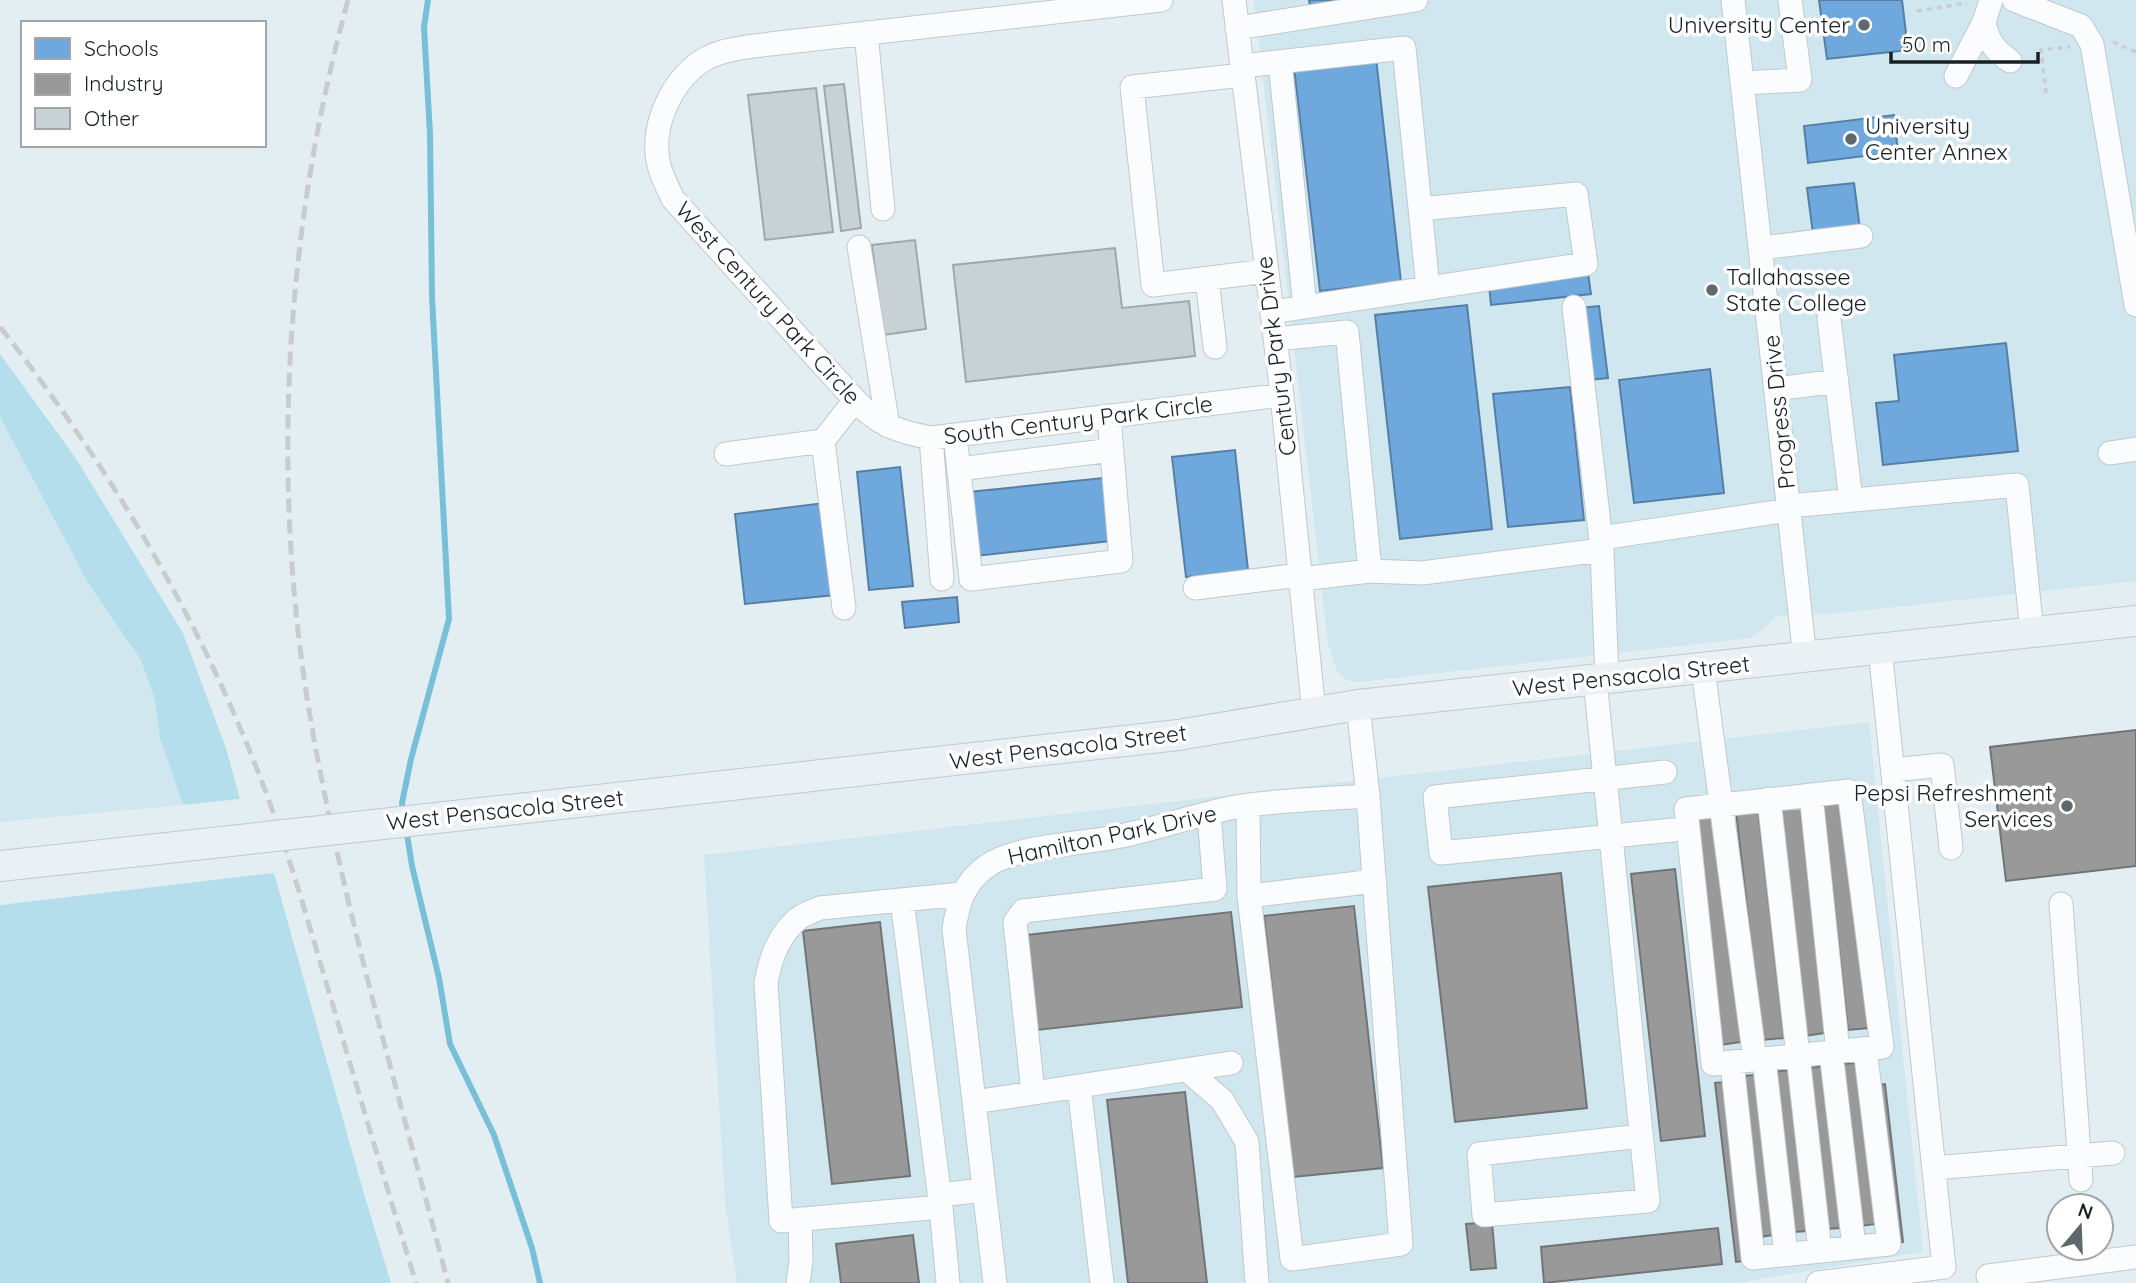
<svg xmlns="http://www.w3.org/2000/svg" width="2136" height="1283" font-family="Quicksand,sans-serif">
<style>
.built{fill:#d1e7ef}
.green{fill:#b5deec}
.schools{fill:#6fa8dc;stroke:#557fa4;stroke-width:2}
.industry{fill:#999;stroke:#727576;stroke-width:2}
.lines{fill:none;stroke-linecap:round;stroke-linejoin:round}
.stream{stroke:#78c0d7;stroke-width:6}
.building{fill:#c8d1d5;stroke:#9fa8ac;stroke-width:2}
.minor-casing{stroke:#c1c9cd;stroke-width:25}
.major-casing{stroke:#c2c8cb;stroke-width:32}
.path{stroke:#c8cdce;stroke-width:3.5;stroke-dasharray:5 5;stroke-linecap:butt}
.minor{stroke:#fbfcfd;stroke-width:23}
.major{stroke:#eaf1f5;stroke-width:30}
.rail{stroke:#c9cccd;stroke-width:5;stroke-dasharray:14 7;stroke-linecap:butt}
.major-bridge-casing{stroke:#c2c8cb;stroke-width:32;stroke-linecap:butt}
.major-bridge{stroke:#eaf1f5;stroke-width:30}
.poi-dot{fill:#5f686c;stroke:#fff;stroke-width:2.5}
.labels{text-anchor:middle;stroke-width:7;stroke-linejoin:round;paint-order:stroke}
.poi-label{font-size:23px;fill:#182023;stroke:#fff;text-anchor:end}
.street-label{font-size:23px;fill:#182023;stroke:#fff}
</style>
<rect width="100%" height="100%" fill="#e3eef3"/>
<!-- built -->
<path class="built" d="M 1254,0 L 2136,0 L 2136,581 L 1840,613 L 1776,616 L 1767,627 L 1751,638 L 1358,682 L 1347,680 L 1337,672 L 1328,644 Z
M 0,417 L 88,583 L 141,660 L 155,700 L 160,738 L 183,805 L 0,822 Z
M 1869,722 L 1923,1252 L 1735,1283 L 737,1283 L 725,1202 L 704,855 Z"/>
<!-- green -->
<path class="green" d="M 0,354 L 75,457 L 183,633 L 226,748 L 240,799 L 183,805 L 160,738 L 155,700 L 141,660 L 88,583 L 0,417 Z
M 274,873 L 362,1187 L 391,1283 L 0,1283 L 0,905 Z"/>
<!-- schools -->
<path class="schools" d="M 1309,0 L 1363,0 L 1310,6 Z
M 1819,0 L 1902,0 L 1908,50 L 1827,59 Z
M 1376,58 L 1401,282 L 1320,291 L 1294,67 Z
M 1894,115 L 1898,152 L 1808,163 L 1804,126 Z
M 1854,183 L 1860,229 L 1813,234 L 1807,188 Z
M 1588,273 L 1591,294 L 1491,305 L 1489,284 Z
M 1467,305 L 1492,529 L 1400,539 L 1375,315 Z
M 1599,306 L 1608,378 L 1589,380 L 1580,308 Z
M 2006,343 L 2018,451 L 1883,465 L 1876,403 L 1899,401 L 1894,355 Z
M 1710,369 L 1724,493 L 1634,503 L 1619,380 Z
M 1570,387 L 1584,520 L 1508,527 L 1493,394 Z
M 1235,450 L 1248,570 L 1186,577 L 1172,457 Z
M 900,467 L 913,586 L 869,590 L 857,472 Z
M 1103,478 L 1110,541 L 976,556 L 969,492 Z
M 824,503 L 835,595 L 745,604 L 735,514 Z
M 957,597 L 959,622 L 905,628 L 902,602 Z"/>
<!-- industry -->
<path class="industry" d="M 2136,730 L 2136,866 L 2006,881 L 1990,747 Z
M 1843,799 L 1869,1028 L 1848,1030 L 1823,801 Z
M 1800,804 L 1825,1033 L 1804,1036 L 1779,806 Z
M 1758,808 L 1784,1038 L 1762,1040 L 1736,811 Z
M 1715,813 L 1741,1042 L 1720,1045 L 1694,816 Z
M 1675,869 L 1705,1136 L 1661,1141 L 1631,874 Z
M 1561,873 L 1587,1108 L 1455,1122 L 1428,887 Z
M 1354,906 L 1383,1168 L 1293,1177 L 1264,916 Z
M 1231,912 L 1242,1007 L 1037,1030 L 1027,935 Z
M 880,922 L 910,1176 L 832,1184 L 803,931 Z
M 1857,1063 L 1876,1224 L 1860,1226 L 1841,1064 Z
M 1824,1066 L 1841,1228 L 1826,1229 L 1808,1068 Z
M 1789,1070 L 1808,1231 L 1793,1232 L 1774,1072 Z
M 1756,1075 L 1774,1235 L 1759,1237 L 1740,1076 Z
M 1724,1082 L 1744,1261 L 1736,1262 L 1715,1083 Z
M 1885,1084 L 1903,1242 L 1895,1243 L 1877,1085 Z
M 1185,1092 L 1207,1283 L 1128,1283 L 1107,1100 Z
M 1492,1222 L 1496,1268 L 1471,1270 L 1466,1224 Z
M 1718,1228 L 1722,1264 L 1544,1283 L 1541,1247 Z
M 913,1235 L 919,1283 L 841,1283 L 836,1244 Z"/>
<g class="lines">
<!-- stream -->
<path class="stream" d="M 404,814 L 402,803 L 411,759 L 449,619 L 432,297 L 430,134 L 424,27 L 428,0
M 406,828 L 412,866 L 439,978 L 450,1044 L 494,1135 L 532,1248 L 540,1283"/>
</g>
<!-- building -->
<path class="building" d="M 844,84 L 861,228 L 841,231 L 824,86 Z
M 816,88 L 833,232 L 765,240 L 748,95 Z
M 915,240 L 926,329 L 883,335 L 872,245 Z
M 1115,248 L 1122,308 L 1189,301 L 1195,356 L 966,382 L 953,265 Z"/>
<g class="lines">
<defs>
<path id="minor" d="M 1161,0 L 770,44 C 750,47 726,48 707,58 C 676,75 654,117 657,153 C 658,169 666,184 673,199 L 855,400 C 878,425 899,432 931,438 L 1282,395
M 1234,0 L 1282,395 L 1314,713
M 1733,0 L 1805,658
M 2014,0 L 2081,26 L 2092,44 L 2136,305
M 1984,22 C 1988,41 1994,50 2010,61
M 1237,28 L 1416,0
M 866,33 L 883,209
M 1280,62 L 1305,307
M 1242,66 L 1404,48 L 1428,288
M 1243,75 L 1132,87 L 1153,285 L 1267,271
M 1956,76 L 1984,22 L 1991,0
M 1742,83 L 1800,80 L 1790,0
M 859,247 L 888,426
M 1761,248 L 1861,236
M 1207,279 L 1215,347
M 1574,307 L 1602,550 L 1607,679
M 1272,312 L 1586,264 L 1576,194 L 1420,209
M 1829,319 L 1851,500
M 1275,339 L 1347,332 L 1370,571
M 1776,389 L 1837,381
M 955,435 L 971,579 L 1121,561 L 1109,416
M 931,438 L 942,579
M 2110,453 L 2136,449
M 726,454 L 823,441
M 959,469 L 1112,450
M 1789,506 L 2017,485 L 2032,633
M 1601,538 L 1790,510
M 1301,579 L 1370,571 L 1422,573 L 1602,550
M 1195,588 L 1300,575
M 844,608 L 823,441 L 855,400
M 1703,669 L 1755,1060
M 1595,680 L 1648,1201 L 1484,1215 L 1479,1154 L 1641,1136
M 1893,770 L 1942,765 L 1951,848
M 1665,772 L 1435,797 L 1441,853 L 1673,830
M 1849,791 L 1882,1047 L 1713,1064 L 1686,809 Z
M 1811,795 L 1838,1052
M 1769,799 L 1820,1251
M 1248,806 L 1249,896 L 1292,1259 L 1401,1244 L 1368,796
M 1249,896 L 1375,881
M 902,900 L 941,1207 L 948,1283
M 2061,904 L 2081,1180
M 1831,1052 L 1854,1247
M 1764,1059 L 1786,1254
M 1732,1062 L 1753,1258 L 1889,1244 L 1865,1049
M 1187,1070 L 1222,1100 L 1247,1142 L 1257,1283
M 1079,1086 L 1102,1283
M 1033,1093 L 1015,922 L 1023,911 L 1215,889 L 1209,814
M 974,1102 L 1231,1063
M 1934,1168 L 2113,1153
M 939,1195 L 984,1190
M 941,1207 L 781,1221 L 766,983 C 770,959 779,934 799,918 C 805,914 813,911 820,908 L 962,894
M 1988,1276 L 2136,1257
M 798,1283 L 801,1261 L 800,1219
M 995,1283 L 954,929 C 958,903 964,882 987,866 C 1015,846 1081,844 1116,837 C 1158,829 1199,813 1241,806 C 1282,800 1326,799 1368,796 L 1358,705
M 1818,1283 L 1944,1267 L 1880,649"/>
<path id="major" d="M 481,813 L 1178,735 L 1358,705 L 2136,621
M 0,866 L 222,842"/>
</defs>
<!-- minor casing -->
<use href="#minor" class="minor-casing"/>
<!-- major casing -->
<use href="#major" class="major-casing"/>
<!-- path -->
<path class="path" d="M 1917,11 L 1967,3
M 2113,42 L 2136,52
M 2046,93 L 2041,50 L 2070,47"/>
<!-- minor -->
<use href="#minor" class="minor"/>
<!-- major -->
<use href="#major" class="major"/>
<!-- rail -->
<path class="rail" d="M 348,0 C 284,233 270,484 311,722 C 344,911 400,1098 448,1283
M 0,327 C 112,470 205,627 268,798 C 292,864 311,932 331,999 C 359,1094 387,1188 416,1283"/>
<defs>
<path id="major-bridge" d="M 222,842 L 481,813"/>
</defs>
<!-- major-bridge casing -->
<use href="#major-bridge" class="major-bridge-casing"/>
<!-- major-bridge -->
<use href="#major-bridge" class="major-bridge"/>
</g>
<!-- markers -->
<g class="poi-dot">
<circle cx="1864" cy="25" r="7"/>
<circle cx="1851" cy="139" r="7"/>
<circle cx="1712" cy="290" r="7"/>
<circle cx="2067" cy="806" r="7"/>
</g>
<g class="labels">
<!-- poi labels -->
<g class="poi-label">
<text x="1850" y="33">University Center</text>
<text x="1865" y="134" text-anchor="start">University<tspan x="1865" dy="26">Center Annex</tspan></text>
<text x="1726" y="285" text-anchor="start">Tallahassee<tspan x="1726" dy="26">State College</tspan></text>
<text x="2053" y="801">Pepsi Refreshment<tspan x="2053" dy="26">Services</tspan></text>
</g>
<!-- street labels -->
<g class="street-label">
<text transform="translate(768 303) rotate(48)" y="8">West Century Park Circle</text>
<text transform="translate(1276 356) rotate(-97)" y="8">Century Park Drive</text>
<text transform="translate(1779 412) rotate(-96)" y="8">Progress Drive</text>
<text transform="translate(1078 420) rotate(-7)" y="8">South Century Park Circle</text>
<text transform="translate(1631 676) rotate(-6)" y="8">West Pensacola Street</text>
<text transform="translate(1068 747) rotate(-7)" y="8">West Pensacola Street</text>
<text transform="translate(505 810) rotate(-6)" y="8">West Pensacola Street</text>
<text transform="translate(1112 835) rotate(-12)" y="8">Hamilton Park Drive</text>
</g>
</g>
<!-- legend -->
<rect x="21" y="21" width="245" height="126" fill="#ffffff" stroke="#a3a6a7" stroke-width="2"/>
<rect x="35" y="38" width="35" height="21" fill="#6fa8dc" stroke="#a3a6a7" stroke-width="2"/>
<text x="84" y="56" font-size="21" fill="#182023">Schools</text>
<rect x="35" y="74" width="35" height="21" fill="#999999" stroke="#a3a6a7" stroke-width="2"/>
<text x="84" y="91" font-size="21" fill="#182023">Industry</text>
<rect x="35" y="108" width="35" height="21" fill="#c8d1d5" stroke="#a3a6a7" stroke-width="2"/>
<text x="84" y="126" font-size="21" fill="#182023">Other</text>
<!-- north arrow -->
<g transform="translate(2080 1227) rotate(19)"><circle r="33" fill="#ffffff" stroke="#a3a6a7" stroke-width="2"/>
<path d="M0-5L12 26L0 18L-12 26Z" fill="#5f686c"/>
<text y="-10" font-size="19" font-weight="bold" text-anchor="middle" fill="#182023">N</text>
</g>
<!-- scale -->
<path d="M1891 52v10h147v-10" fill="none" stroke="#182023" stroke-width="3.5"/>
<text x="1902" y="52" font-size="21" fill="#182023" stroke="#ffffff" stroke-width="5" paint-order="stroke">50 m</text>
</svg>
